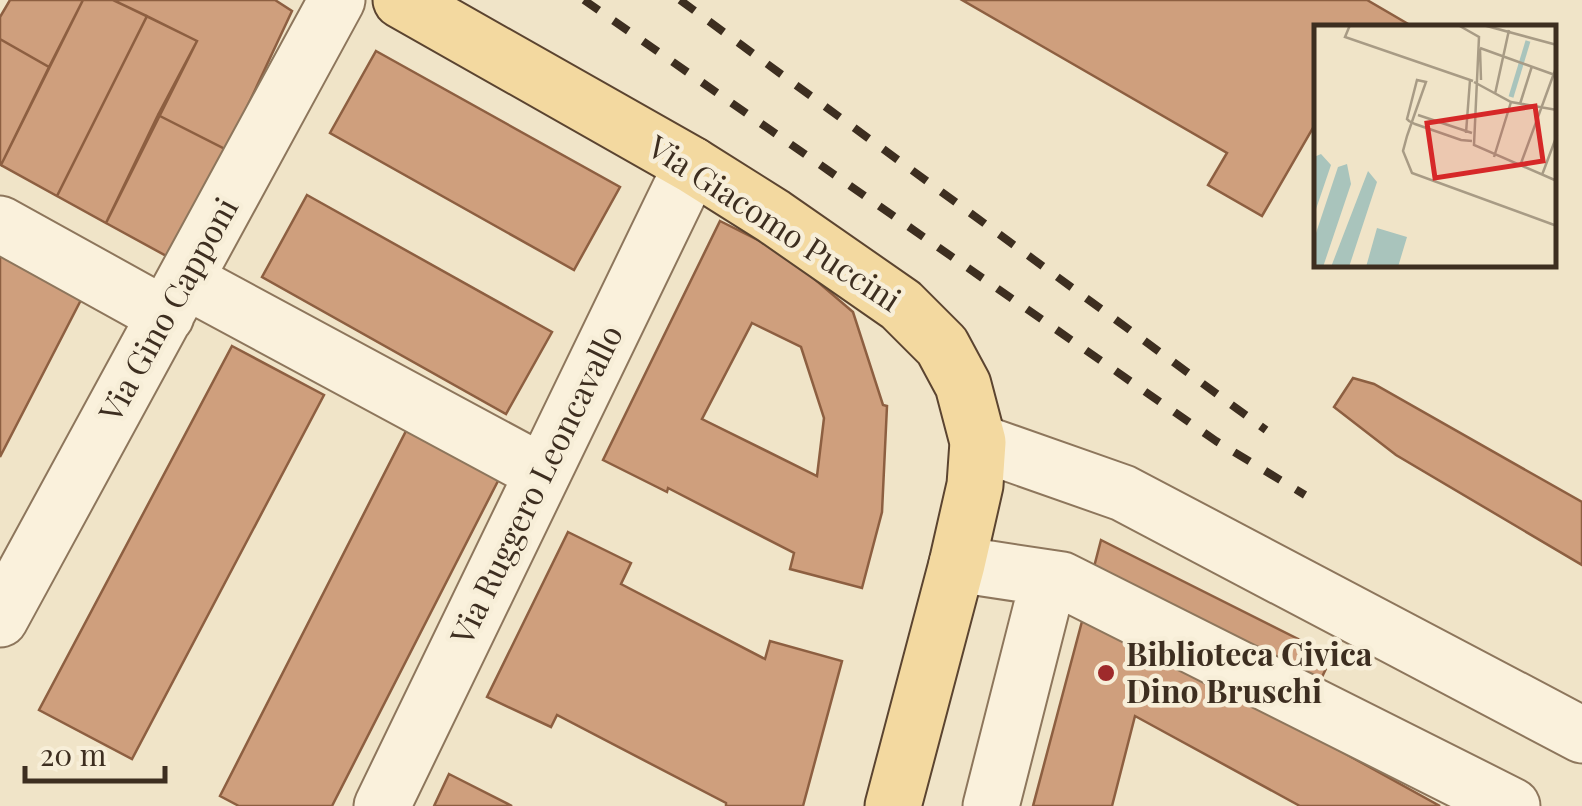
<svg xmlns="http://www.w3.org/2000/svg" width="1582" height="806" font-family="'Playfair Display',serif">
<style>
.building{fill:#cf9f7d;stroke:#8d5f41;stroke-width:2.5;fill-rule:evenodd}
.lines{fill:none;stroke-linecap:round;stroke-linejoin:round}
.minor-casing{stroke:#8d765c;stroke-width:59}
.major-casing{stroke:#5b4430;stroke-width:59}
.minor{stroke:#faf1dc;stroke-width:55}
.major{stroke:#f3d9a0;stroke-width:55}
.rail{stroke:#3d2e20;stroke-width:8;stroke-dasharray:18 18;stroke-linecap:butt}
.poi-dot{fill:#9e2a2b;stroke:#f7eed8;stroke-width:4}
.labels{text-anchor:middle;stroke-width:9;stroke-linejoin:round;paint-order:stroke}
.street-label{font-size:32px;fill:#3d2e20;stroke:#f7eed8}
.poi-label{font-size:32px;font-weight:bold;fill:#3d2e20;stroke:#f7eed8;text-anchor:start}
.inset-river{fill:none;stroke:#a9c4bc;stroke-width:5}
.inset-road{fill:none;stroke:#a89b85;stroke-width:2.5}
.view{fill:#d62828;fill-opacity:0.15;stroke:#d62828;stroke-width:5}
.inset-edge{fill:none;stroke:#3d2e20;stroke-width:5}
</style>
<rect width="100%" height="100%" fill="#f0e4c8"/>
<!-- building -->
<path class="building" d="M 10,0 L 83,0 L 49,67 L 0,39 L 0,17 Z
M 83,0 L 113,0 L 147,16 L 57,196 L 1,165 Z
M 113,0 L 275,0 L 292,11 L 227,150 L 158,115 L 197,41 Z
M 962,0 L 1367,0 L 1415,28 L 1317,28 L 1317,121 L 1262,216 L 1208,185 L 1227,153 Z
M 147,16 L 197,41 L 106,223 L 57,196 Z
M 0,39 L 49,67 L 1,165 L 0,164 Z
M 376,51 L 620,187 L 574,270 L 330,133 Z
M 158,115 L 227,150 L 170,258 L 106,223 Z
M 307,195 L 552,332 L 506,414 L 262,277 Z
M 720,221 L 784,253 L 853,312 L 883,405 L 887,406 L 882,512 L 862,588 L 790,569 L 794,553 L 668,488 L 667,492 L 603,460 ZM 752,323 L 801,347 L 824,418 L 817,476 L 702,419 Z
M 0,253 L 83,296 L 0,457 Z
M 232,346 L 324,395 L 132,759 L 39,710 Z
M 1353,378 L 1374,384 L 1582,502 L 1582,565 L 1396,455 L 1334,407 Z
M 407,429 L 500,477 L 332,806 L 239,806 L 220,796 Z
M 568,532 L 631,563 L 621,584 L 765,659 L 770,641 L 842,661 L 803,806 L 726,806 L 726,803 L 557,715 L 551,727 L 487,697 Z
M 1101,540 L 1332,656 L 1311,700 L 1088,590 Z
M 1085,610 L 1440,806 L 1300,806 L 1135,716 L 1112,806 L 1033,806 Z
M 449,774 L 512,806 L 434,806 Z"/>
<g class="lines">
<defs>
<path id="minor" d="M 0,224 L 166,316
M 185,280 L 543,473
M 978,442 L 1123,493 L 1582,735
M 957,564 L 1062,580 L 1512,806
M 0,619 L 337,0
M 382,806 L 692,165
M 991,806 L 1049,578"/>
<path id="major" d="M 401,0 L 692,165 L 773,216 L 901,305 L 942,346 L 963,385 L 978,442 L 975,485 L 957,564 L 893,806"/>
</defs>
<!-- minor casing -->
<use href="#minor" class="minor-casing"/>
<!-- major casing -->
<use href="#major" class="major-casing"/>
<!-- minor -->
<use href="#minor" class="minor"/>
<!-- major -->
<use href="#major" class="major"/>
<!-- rail -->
<path class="rail" d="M 584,0 L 1216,441 L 1305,495
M 680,0 L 1266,430"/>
</g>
<!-- markers -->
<circle class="poi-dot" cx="1106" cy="673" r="10"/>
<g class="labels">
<!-- street labels -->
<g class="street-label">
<text transform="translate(774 224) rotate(33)" y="11">Via Giacomo Puccini</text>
<text transform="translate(169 310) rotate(-61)" y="11">Via Gino Capponi</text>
<text transform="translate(537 485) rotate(-64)" y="11">Via Ruggero Leoncavallo</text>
</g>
<!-- poi labels -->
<g class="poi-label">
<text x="1126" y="666">Biblioteca Civica<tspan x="1126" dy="37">Dino Bruschi</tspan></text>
</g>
</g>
<!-- overview -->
<g transform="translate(1314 25)">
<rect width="242" height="242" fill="#f0e4c8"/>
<path d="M 7,129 L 17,140 L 0,190 L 0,132 ZM 33,139 L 37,159 L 9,242 L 0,242 L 0,214 L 24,142 ZM 54,146 L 63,157 L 35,242 L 17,242 ZM 63,203 L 93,212 L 84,242 L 52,242 Z" fill="#a9c4bc"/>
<path class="inset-river" d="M 197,72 L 214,16"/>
<path class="inset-road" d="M 36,0 L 31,12 L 159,56M 144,0 L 165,12 L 160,120 L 243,156M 169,0 L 243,20M 166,23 L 241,50M 166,24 L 167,55M 160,57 L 197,77 L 243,85M 181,69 L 195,5M 206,79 L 218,41M 104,90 L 158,108M 152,108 L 156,55M 158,116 L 147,115 L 101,99 L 95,96 L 93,94 L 103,55 L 112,57 L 101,88 L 93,111 L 89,126 L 98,148 L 243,201M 180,132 L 197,77M 206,141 L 243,40M 228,150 L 243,110"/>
<path class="view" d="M 221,81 L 229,136 L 121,153 L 113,98 Z"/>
<rect width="242" height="242" class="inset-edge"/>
</g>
<!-- scale -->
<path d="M25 766v15h140v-15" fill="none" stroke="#3d2e20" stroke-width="5"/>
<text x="40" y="766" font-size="30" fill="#3d2e20" stroke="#f7eed8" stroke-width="8" paint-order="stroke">20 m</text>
</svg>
